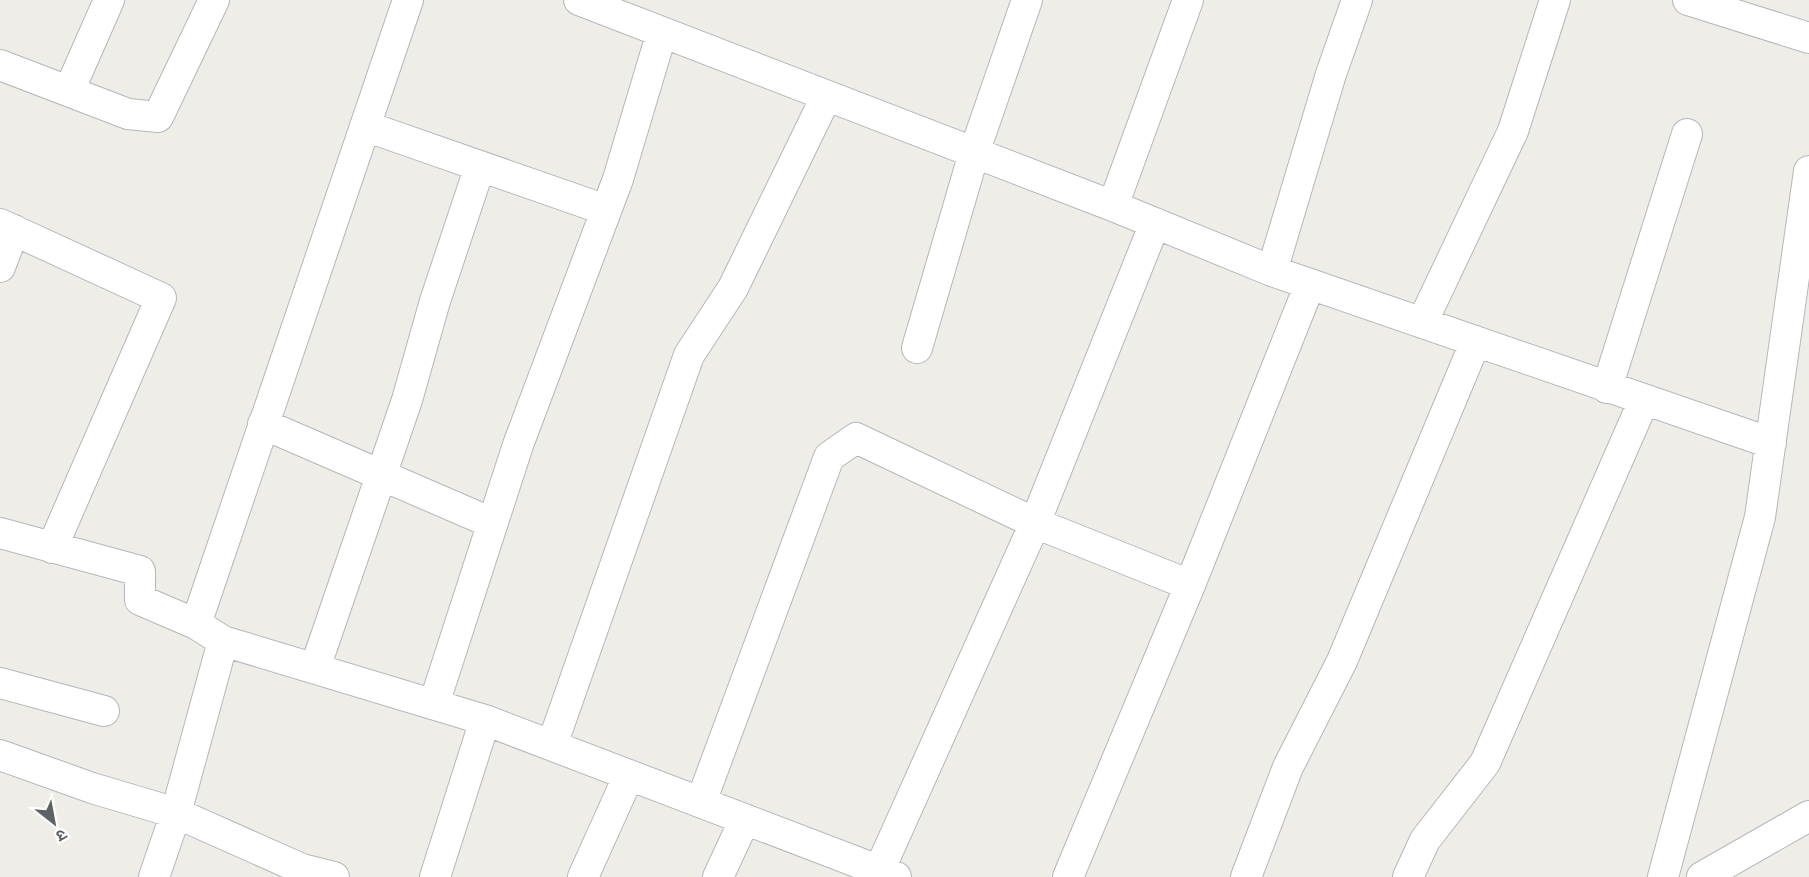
<svg xmlns="http://www.w3.org/2000/svg" width="1809" height="877" font-family="'Source Sans 3','Noto Sans Devanagari',sans-serif">
<style>
.lines{fill:none;stroke-linecap:round;stroke-linejoin:round}
.street-casing{stroke:#b4b7ba;stroke-width:32}
.street{stroke:#fff;stroke-width:30}
</style>
<rect width="100%" height="100%" fill="#efede7"/>
<g class="lines">
<defs>
<path id="street" d="M 408,0 L 196,624 L 223,641 L 485,720 L 896,877
M 579,0 L 1113,206 L 1272,271
M 1357,0 L 1331,74 L 1272,271 L 1771,443
M 1688,0 L 1809,38
M 0,65 L 128,114 L 158,117 L 214,0
M 69,91 L 109,0
M 365,126 L 606,210
M 1113,206 L 1188,0
M 0,224 L 161,298 L 52,548
M 0,267 L 14,230
M 1422,323 L 1513,131 L 1555,0
M 917,348 L 974,153 L 1027,0
M 1607,388 L 1687,134
M 263,424 L 492,523
M 0,533 L 140,571 L 140,600 L 196,624
M 315,668 L 407,400 L 435,301 L 480,166
M 0,683 L 104,711
M 434,704 L 518,445 L 618,179 L 662,32
M 552,745 L 689,355 L 733,288 L 826,97
M 0,755 L 92,788 L 176,813 L 302,869
M 701,802 L 829,457 L 856,438 L 1035,523 L 1190,585
M 879,871 L 1035,523 L 1155,223
M 154,877 L 176,813 L 223,641
M 299,877 L 302,869 L 334,877
M 435,877 L 485,720
M 583,877 L 629,775
M 718,877 L 745,819
M 1068,877 L 1190,585 L 1310,284
M 1246,877 L 1288,767 L 1342,661 L 1475,343
M 1408,877 L 1425,840 L 1485,763 L 1644,400
M 1663,877 L 1760,517 L 1809,171
M 1702,877 L 1809,816"/>
</defs>
<!-- street casing -->
<use href="#street" class="street-casing"/>
<!-- street -->
<use href="#street" class="street"/>
</g>
<!-- north arrow -->
<g transform="translate(54 823) rotate(149)" stroke="#ffffff" stroke-width="4.5" paint-order="stroke">
<path d="M0-4.5L10 22L0 15L-10 22Z" fill="#5f6265"/>
<text y="-9" font-size="16" font-weight="bold" text-anchor="middle" fill="#5f6265">उ</text>
</g>
</svg>
